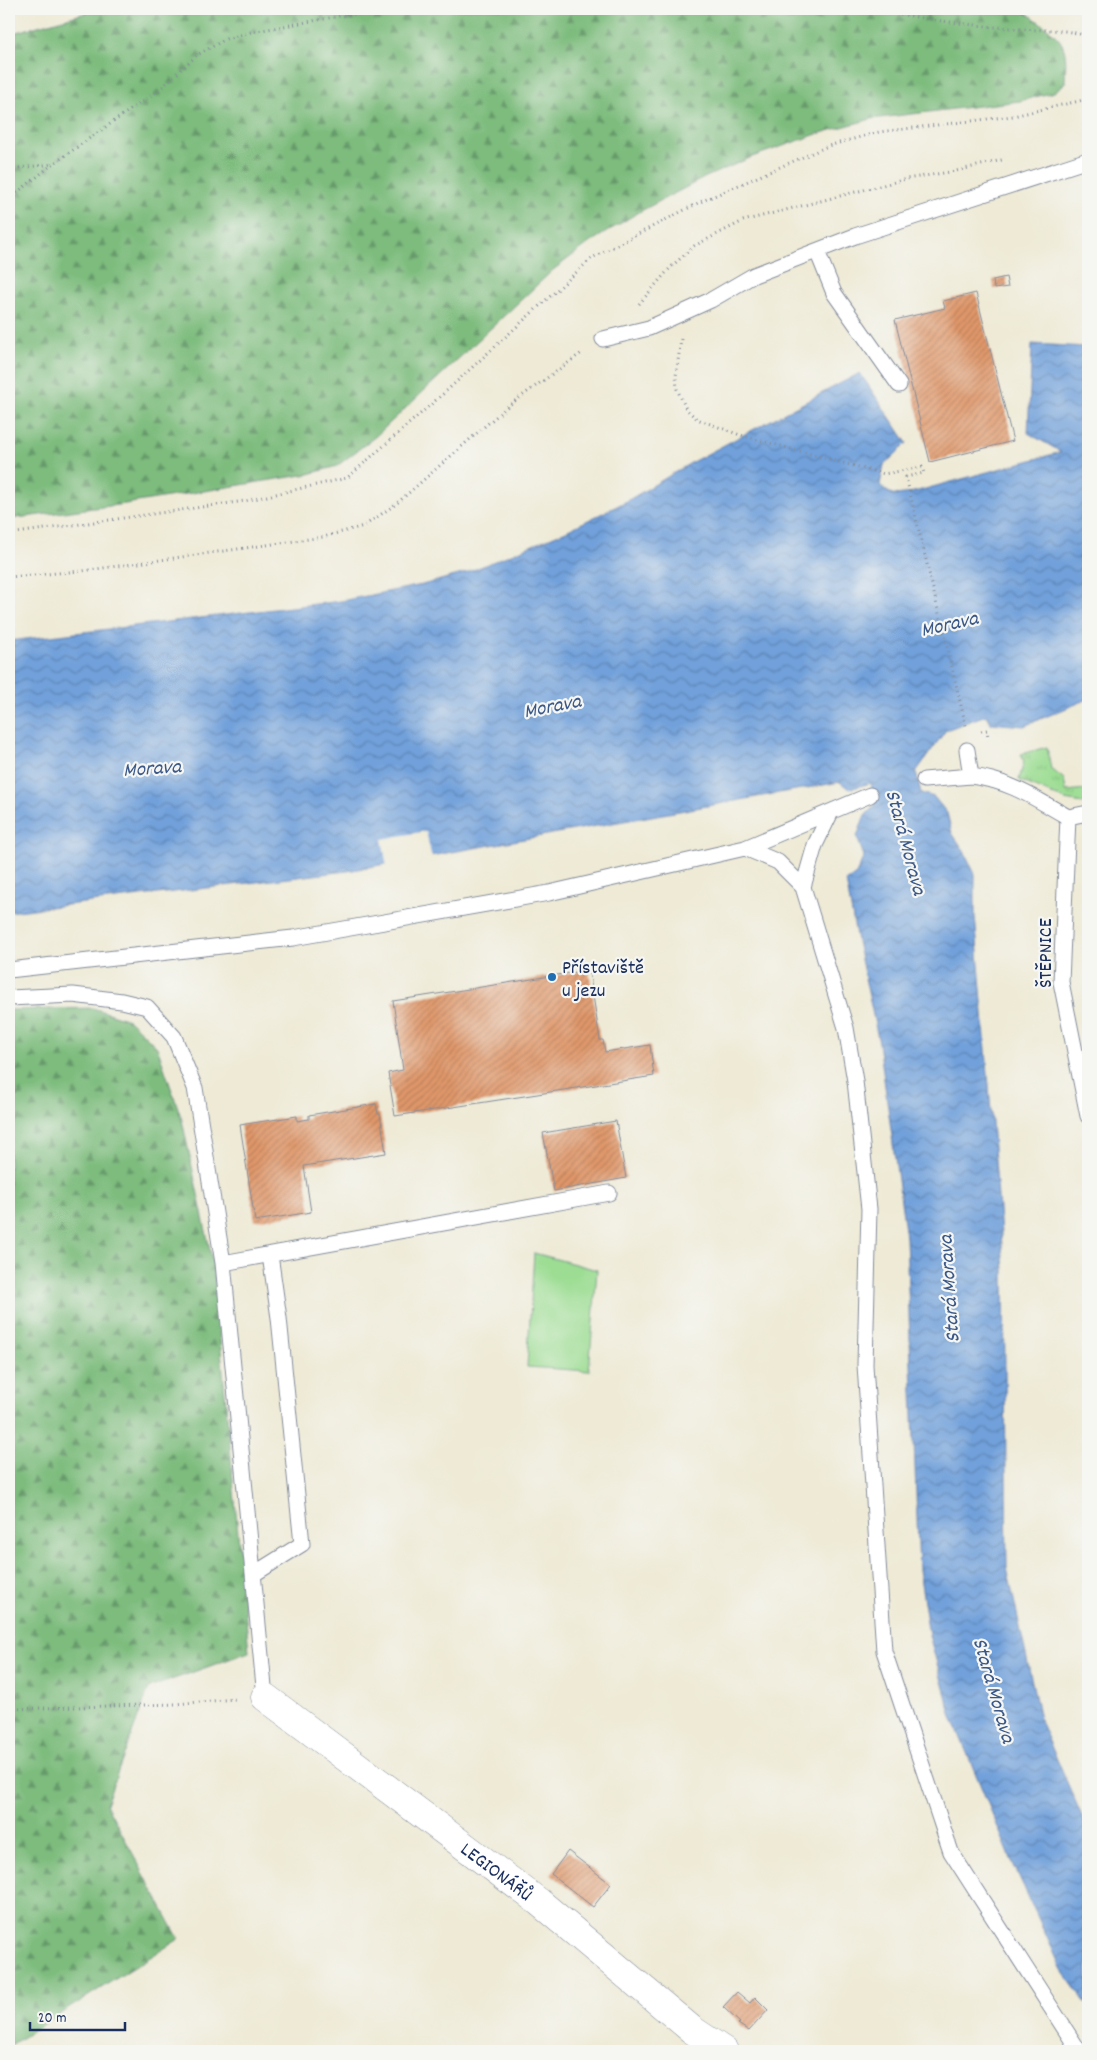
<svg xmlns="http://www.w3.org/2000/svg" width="1097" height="2060" font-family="Dekko,sans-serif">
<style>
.grass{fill:url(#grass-tufts);stroke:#5c8678}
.forest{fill:url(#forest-firs);stroke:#4c766e}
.pitch{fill:#9cdd93;stroke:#5c8678}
.water{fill:url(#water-waves);stroke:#46689c}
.pier{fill:#eeead6}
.building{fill:url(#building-hatch)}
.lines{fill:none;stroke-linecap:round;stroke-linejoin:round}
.lane-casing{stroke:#848c9a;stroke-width:17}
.street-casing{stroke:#848c9a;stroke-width:29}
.path{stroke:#848c9a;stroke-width:3;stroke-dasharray:1 4;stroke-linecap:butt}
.lane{stroke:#fff;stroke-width:15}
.street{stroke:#fff;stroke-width:28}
.poi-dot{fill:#1f6fb2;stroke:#f6f6f2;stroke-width:2}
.labels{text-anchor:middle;stroke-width:4.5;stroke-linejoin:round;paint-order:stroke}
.street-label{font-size:20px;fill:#1b2f5e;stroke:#f6f6f2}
.poi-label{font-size:20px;fill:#1b2f5e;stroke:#f6f6f2;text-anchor:start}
.water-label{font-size:21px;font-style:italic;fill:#395789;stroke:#f6f6f2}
</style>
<defs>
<pattern id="grass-tufts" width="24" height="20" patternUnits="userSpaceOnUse" patternTransform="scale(1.25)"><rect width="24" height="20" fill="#9cdd93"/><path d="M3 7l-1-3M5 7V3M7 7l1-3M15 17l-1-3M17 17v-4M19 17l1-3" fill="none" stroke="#86be81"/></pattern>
<pattern id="forest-firs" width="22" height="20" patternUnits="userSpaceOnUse" patternTransform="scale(1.25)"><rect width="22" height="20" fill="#7dbc7d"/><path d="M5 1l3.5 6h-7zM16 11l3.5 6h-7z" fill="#66996a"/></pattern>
<pattern id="water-waves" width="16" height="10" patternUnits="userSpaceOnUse" patternTransform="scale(1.25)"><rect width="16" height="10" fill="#71a0da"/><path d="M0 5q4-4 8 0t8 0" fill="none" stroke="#5c83b4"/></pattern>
<pattern id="building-hatch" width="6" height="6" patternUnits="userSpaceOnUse" patternTransform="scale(1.25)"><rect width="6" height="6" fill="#e09769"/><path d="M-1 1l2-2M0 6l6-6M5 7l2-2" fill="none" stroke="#b57c5a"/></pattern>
</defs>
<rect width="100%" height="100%" fill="#f6f6f2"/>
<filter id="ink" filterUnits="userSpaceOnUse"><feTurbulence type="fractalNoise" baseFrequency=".02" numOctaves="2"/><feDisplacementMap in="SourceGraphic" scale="10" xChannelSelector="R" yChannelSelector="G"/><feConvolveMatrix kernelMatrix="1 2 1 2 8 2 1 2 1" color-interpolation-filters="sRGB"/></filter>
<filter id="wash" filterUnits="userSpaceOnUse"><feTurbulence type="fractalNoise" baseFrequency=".0096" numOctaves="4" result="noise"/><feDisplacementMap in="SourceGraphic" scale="20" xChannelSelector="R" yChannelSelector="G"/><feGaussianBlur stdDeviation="1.12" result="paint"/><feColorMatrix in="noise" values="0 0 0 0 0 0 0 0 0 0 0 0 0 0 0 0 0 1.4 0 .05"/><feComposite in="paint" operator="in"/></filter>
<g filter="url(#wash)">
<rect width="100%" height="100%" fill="#eeead6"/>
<!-- grass -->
<path class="grass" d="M 1047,747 L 1051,769 L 1064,779 L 1066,791 L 1088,789 L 1088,804 L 1065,800 L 1019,780 L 1024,762 L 1021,754 Z"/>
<!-- forest -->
<path class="forest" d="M 100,9 L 1020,9 C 1030,15 1057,33 1062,44 C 1068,55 1065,70 1065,83 L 1054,92 L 1020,101 L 871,119 L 817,134 L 752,157 L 706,177 L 639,212 L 592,241 L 553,270 L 376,436 L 337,466 L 309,474 L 265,481 L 125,504 L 9,519 L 9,34 Z
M 93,1008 L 129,1020 L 157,1047 L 182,1120 L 213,1264 L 249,1652 L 149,1688 L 106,1804 L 179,1939 L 9,2046 L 9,1010 Z"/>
<!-- pitch -->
<path class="pitch" d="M 534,1253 L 597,1270 L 589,1371 L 527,1367 Z"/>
<!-- water -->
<path class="water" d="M 1032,344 L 1088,347 L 1088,699 L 1024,726 L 990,723 L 986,715 L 946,730 L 916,772 L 921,793 L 934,797 L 947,813 L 952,833 L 963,849 L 975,874 L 975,915 L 1004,1270 L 1007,1568 L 1041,1723 L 1088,1830 L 1088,2006 L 1061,1968 L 1011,1859 L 952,1717 L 929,1635 L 919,1570 L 906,1238 L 879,1043 L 857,941 L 846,881 L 856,874 L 864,856 L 857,837 L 864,817 L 875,805 L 871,783 L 849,789 L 840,782 L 347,871 L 9,912 L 9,641 L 341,601 L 422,585 L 466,573 L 566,531 L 627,501 L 694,461 L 860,373 L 907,443 L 884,465 L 880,485 C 893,498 897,495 914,492 L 1061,452 L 1028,433 Z"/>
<!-- pier -->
<path class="pier" d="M 426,831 L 432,859 L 387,867 L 382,839 Z"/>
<g id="blocks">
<!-- building -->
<path class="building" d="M 1006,277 L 1008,287 L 994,289 L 993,280 Z
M 976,293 L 1013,441 L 930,462 L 895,320 L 945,308 L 943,301 Z
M 589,970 L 600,1040 L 603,1040 L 605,1052 L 650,1045 L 654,1076 L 395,1116 L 388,1073 L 403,1070 L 393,1001 Z
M 376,1104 L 378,1114 L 380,1114 L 386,1153 L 304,1166 L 311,1212 L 255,1221 L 240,1125 L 297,1116 L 297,1121 L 309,1119 L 309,1115 Z
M 616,1121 L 626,1178 L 554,1191 L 543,1133 Z
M 568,1851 L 611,1884 L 593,1907 L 551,1874 Z
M 737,1992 L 750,2003 L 755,1997 L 768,2010 L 749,2031 L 738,2024 L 740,2023 L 723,2007 Z"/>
</g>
</g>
<g filter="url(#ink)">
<use href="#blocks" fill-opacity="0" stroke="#848c9a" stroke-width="1"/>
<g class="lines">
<defs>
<path id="lane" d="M 817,251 L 834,293 L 899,385
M 603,339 L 649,328 L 711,300 L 754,275 L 855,236 L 1088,160
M 967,750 L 971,776 C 1011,781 1034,798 1068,817 L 1088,813
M 924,780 L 971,776
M 1068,817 L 1061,982 L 1088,1116
M 745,848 L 778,862 L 803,887 L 846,1028 L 855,1081 L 869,1209 L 865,1365 L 884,1651 L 951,1852 L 1079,2051
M 803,887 L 815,845 L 831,812
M 9,970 L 293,938 L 549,893 L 745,848 L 870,795
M 9,998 L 73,995 L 122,1001 L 147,1007 L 174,1037 L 195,1088 L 223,1263
M 254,1574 L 302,1544 L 279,1318 L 270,1255
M 265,1697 L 223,1263 L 609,1193"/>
<g id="street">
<path id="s1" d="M 265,1697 L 539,1902 L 691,2029 L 724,2051"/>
</g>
</defs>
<!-- lane casing -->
<use href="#lane" class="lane-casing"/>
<!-- street casing -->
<use href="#street" class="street-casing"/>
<!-- path -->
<path class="path" d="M 876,9 C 925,20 974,26 1024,29 C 1046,31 1067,28 1088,37
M 9,169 L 53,164
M 9,199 L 53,164 L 160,89 L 197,55 L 226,39 L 251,32 L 340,16 L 417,9
M 639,304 L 671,267 L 694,246 L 743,221 L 906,179 L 956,171 L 1002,160
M 681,339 L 676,376 L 677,389 L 686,409 L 697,419 L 740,435 L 884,474 L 922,467 L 924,473 L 906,477 L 966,726
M 9,534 L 245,501 L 347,478 L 443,394 L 592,258 L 698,203 L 828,146 L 879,132 L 1013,116 L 1088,99
M 9,577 L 82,571 L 323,537 L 364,526 L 396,504 L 508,406 L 583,352
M 981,731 L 987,730 L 988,737
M 9,1709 L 175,1704 L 235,1699"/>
<!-- lane -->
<use href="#lane" class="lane"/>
<!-- street -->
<use href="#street" class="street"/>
</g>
</g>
<!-- markers -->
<circle class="poi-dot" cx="552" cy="977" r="5"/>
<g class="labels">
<!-- street labels -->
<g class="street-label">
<text transform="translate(1044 953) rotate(-90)" y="7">ŠTĚPNICE</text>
<text dy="7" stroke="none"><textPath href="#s1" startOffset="290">LEGIONÁŘŮ</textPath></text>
</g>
<!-- poi labels -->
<g class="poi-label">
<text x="562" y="973">Přístaviště<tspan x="562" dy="23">u jezu</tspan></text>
</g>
<!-- water labels -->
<g class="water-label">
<text transform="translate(949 623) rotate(-13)" y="7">Morava</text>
<text transform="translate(552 705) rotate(-11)" y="7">Morava</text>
<text transform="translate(152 767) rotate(-4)" y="7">Morava</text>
<text transform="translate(907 842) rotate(75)" y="7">Stará Morava</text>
<text transform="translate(948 1289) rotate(-94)" y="7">Stará Morava</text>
<text transform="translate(995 1690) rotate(74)" y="7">Stará Morava</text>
</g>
</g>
<!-- margin -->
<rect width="1097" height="2060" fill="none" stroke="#f6f6f2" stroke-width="30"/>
<!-- scale -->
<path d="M30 2022v8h95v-8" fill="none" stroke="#1b2f5e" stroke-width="2.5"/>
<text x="38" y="2022" font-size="15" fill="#1b2f5e" stroke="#f6f6f2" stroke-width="4" paint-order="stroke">20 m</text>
</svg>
